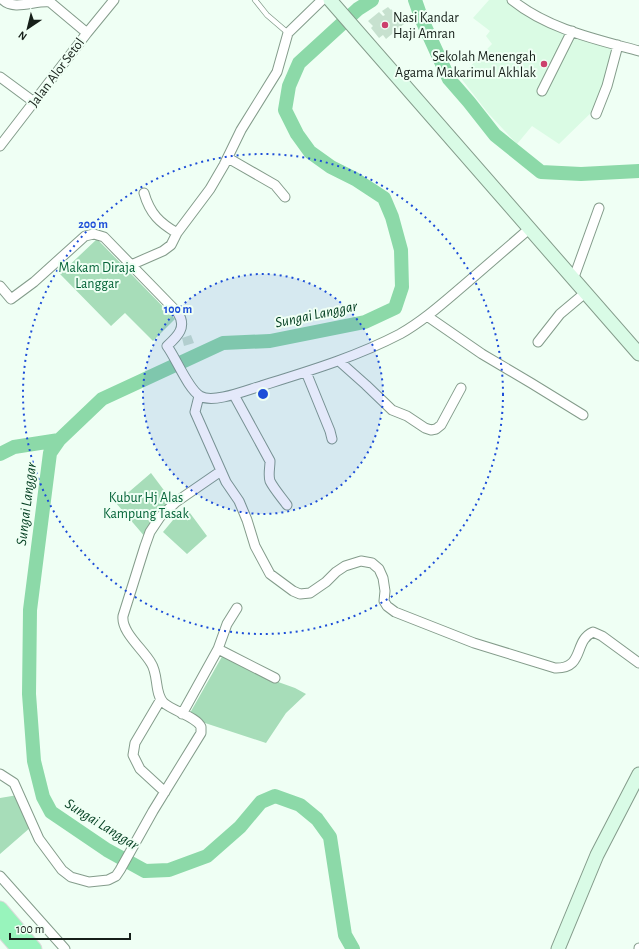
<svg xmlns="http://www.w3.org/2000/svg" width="639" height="949" font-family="'Alegreya Sans',sans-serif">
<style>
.built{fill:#dafbe4}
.green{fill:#a7ddb9}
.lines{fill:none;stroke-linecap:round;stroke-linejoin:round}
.river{stroke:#8cd9a8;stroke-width:14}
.building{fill:#c7e1cf}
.service-casing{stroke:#849c8b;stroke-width:6}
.minor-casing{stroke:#849c8b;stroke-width:11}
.secondary-casing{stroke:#849c8b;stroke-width:15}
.trunk-casing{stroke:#dadbda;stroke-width:17}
.service{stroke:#fff;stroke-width:4.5}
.minor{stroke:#fff;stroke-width:9}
.secondary{stroke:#d9fbe6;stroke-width:13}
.trunk{stroke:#98f4bc;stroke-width:15}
.ring{fill:none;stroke:#1d4ed8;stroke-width:2;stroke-dasharray:2 4}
.poi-dot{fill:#cc3f6c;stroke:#effff4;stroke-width:1.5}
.labels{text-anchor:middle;stroke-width:4;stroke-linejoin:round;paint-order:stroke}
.poi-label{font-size:14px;fill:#161f19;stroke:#effff4;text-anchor:start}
.street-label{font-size:14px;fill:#161f19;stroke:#effff4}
.park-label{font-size:14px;fill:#056438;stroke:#effff4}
.water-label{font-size:15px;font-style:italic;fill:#003d1f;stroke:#effff4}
.centre{fill:#1d4ed8;stroke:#effff4;stroke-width:2}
.ring-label{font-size:12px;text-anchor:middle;font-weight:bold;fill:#1d4ed8;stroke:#effff4;stroke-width:4;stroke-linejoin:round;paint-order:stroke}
</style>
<rect width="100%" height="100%" fill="#effff4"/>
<!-- built -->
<path class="built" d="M 489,0 L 507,0 L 521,10 L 620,50 L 598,106 L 559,144 L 532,126 L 517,144 L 488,113 L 460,77 L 492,44 L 486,36 L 490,31 L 473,18 Z"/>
<!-- green -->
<path class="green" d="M 97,239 L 175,319 L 153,341 L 125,313 L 111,326 L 60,274 Z
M 151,473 L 175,505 L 146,538 L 116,503 Z
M 187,509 L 207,536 L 187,554 L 163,532 L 173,520 Z
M 224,653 L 267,678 L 295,688 L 306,694 L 286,713 L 266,743 L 205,723 L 192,716 L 190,713 Z
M 18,795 L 31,827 L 0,854 L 0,798 Z"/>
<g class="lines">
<!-- river -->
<path class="river" d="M 415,0 L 422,20 L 449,79 L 469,102 L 495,135 L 541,172 L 581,174 L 639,171
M 0,454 L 14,447 L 59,440
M 353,949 L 345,935 L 330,837 L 317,819 L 300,805 L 275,796 L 261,802 L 240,827 L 207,856 L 169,870 L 145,871 L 107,850 L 51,812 L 43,797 L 34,761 L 29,694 L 30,610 L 50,453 L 59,440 L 102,399 L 223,343 L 270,341 L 365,322 L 395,308 L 402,287 L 401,250 L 392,217 L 384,198 L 355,179 L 331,167 L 310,152 L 297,134 L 285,110 L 289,86 L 299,63 L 358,9 L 372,0"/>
</g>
<!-- building -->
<path class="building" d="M 388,7 L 391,10 L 391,9 L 404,24 L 386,39 L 383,35 L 379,38 L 371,28 L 373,26 L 368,21 L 379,12 L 383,16 L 385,15 L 382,11 Z
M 191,335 L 194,343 L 184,346 L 182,338 Z"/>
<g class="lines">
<defs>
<path id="service" d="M 255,0 L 267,15 L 288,33"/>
<path id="minor" d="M 3,0 C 14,11 36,0 50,2 L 87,33
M 512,0 C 548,29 595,39 639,51
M 0,77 L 34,102
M 542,91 L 572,31
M 596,114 L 607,86 L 618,45
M 0,146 L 87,33 L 114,0
M 228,158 L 275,185 L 285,197
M 144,193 C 150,214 160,223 177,233
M 131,265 L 163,251 L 171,245 L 177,233 L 210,189 L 224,165 L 241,130 L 277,72 L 288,33 L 322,0
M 573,280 L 599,208
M 0,286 L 11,299 L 34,282 L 85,236 L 94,234 L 104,237 L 178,313 C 187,327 178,336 167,346 C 176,358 188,389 200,396 C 213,404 247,390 261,386 C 309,371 356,357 400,334 C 423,321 443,303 463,286 C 485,267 507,248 529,229
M 427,316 L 482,354 L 531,383 L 583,415
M 538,342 L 560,314 L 585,293
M 339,361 L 366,385 L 392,410 L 407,416 L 425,428 L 431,430 L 436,429 L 441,425 L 461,388
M 306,372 L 330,431 L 332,439
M 234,395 L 270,461 C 270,468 268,475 270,481 C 274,489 282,498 287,505
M 199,396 L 195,412 L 226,482 L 239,501 L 247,520 L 255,546 L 270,574 L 293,591 L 300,594 L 310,593 L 326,582 L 336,572 L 345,566 L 361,561 L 372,563 L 379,569 L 383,578 L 385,591 L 384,601 L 387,606 L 395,612 L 474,643 L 555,668 C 585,669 573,641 593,632 L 602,636 L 639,663
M 218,649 L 275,678
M 161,699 L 135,743 L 133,755 L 140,769 L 165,792
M 182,714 L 218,649 L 227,624 L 237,608
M 0,774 L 14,783 L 39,839 L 62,870 L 71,877 L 89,882 L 108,880 L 116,876 L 120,870 L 153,811 L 201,733 C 201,731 201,729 201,727 C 197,717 173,711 164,703 C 154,694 159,675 151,663 C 143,649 121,632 123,616 L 145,546 L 150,532 L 160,517 L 176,502 L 221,471
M 0,876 L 65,949
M 639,949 L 639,948"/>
<path id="secondary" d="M 330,0 L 639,354
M 558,949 L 597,855 L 639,774"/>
<path id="trunk" d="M 0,909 L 34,949
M 0,927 L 19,949"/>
</defs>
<!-- service casing -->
<use href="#service" class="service-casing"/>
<!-- minor casing -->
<use href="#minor" class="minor-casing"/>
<!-- secondary casing -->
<use href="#secondary" class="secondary-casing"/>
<!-- trunk casing -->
<use href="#trunk" class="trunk-casing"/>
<!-- service -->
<use href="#service" class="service"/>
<!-- minor -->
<use href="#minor" class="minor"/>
<!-- secondary -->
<use href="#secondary" class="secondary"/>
<!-- trunk -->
<use href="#trunk" class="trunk"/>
</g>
<!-- distance rings -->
<circle cx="263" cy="394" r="120" fill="#1d4ed8" fill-opacity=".12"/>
<g class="ring">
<circle cx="263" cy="394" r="120"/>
<circle cx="263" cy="394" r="240"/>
</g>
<!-- markers -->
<g class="poi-dot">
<circle cx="385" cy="25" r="4"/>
<circle cx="544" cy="64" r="4"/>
</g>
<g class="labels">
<!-- poi labels -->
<g class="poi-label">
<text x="393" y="22">Nasi Kandar<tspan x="393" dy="16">Haji Amran</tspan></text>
<text x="536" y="61" text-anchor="end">Sekolah Menengah<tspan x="536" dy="16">Agama Makarimul Akhlak</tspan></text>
</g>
<!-- street labels -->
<g class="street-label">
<text transform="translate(56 72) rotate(-53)" y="5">Jalan Alor Setol</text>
</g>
<!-- park labels -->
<g class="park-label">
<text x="97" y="272">Makam Diraja<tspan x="97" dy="16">Langgar</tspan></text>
<text x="146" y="502">Kubur Hj Alas<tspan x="146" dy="16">Kampung Tasak</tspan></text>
</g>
<!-- water labels -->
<g class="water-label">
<text transform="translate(316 314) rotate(-12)" y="5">Sungai Langgar</text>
<text transform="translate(26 504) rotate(-83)" y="5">Sungai Langgar</text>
<text transform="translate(102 824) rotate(32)" y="5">Sungai Langgar</text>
</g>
</g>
<circle cx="263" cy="394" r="6" class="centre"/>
<g class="ring-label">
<text x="93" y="228">200 m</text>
<text x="178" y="313">100 m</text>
</g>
<!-- north arrow -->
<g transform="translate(28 28) rotate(215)" stroke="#effff4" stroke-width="3" paint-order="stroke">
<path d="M0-3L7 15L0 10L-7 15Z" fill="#161f19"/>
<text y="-6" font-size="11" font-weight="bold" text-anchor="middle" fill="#161f19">N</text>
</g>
<!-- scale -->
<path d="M10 933v6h120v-6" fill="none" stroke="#161f19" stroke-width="2"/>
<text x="16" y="933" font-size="12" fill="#161f19" stroke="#effff4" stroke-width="3" paint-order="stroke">100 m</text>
</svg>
